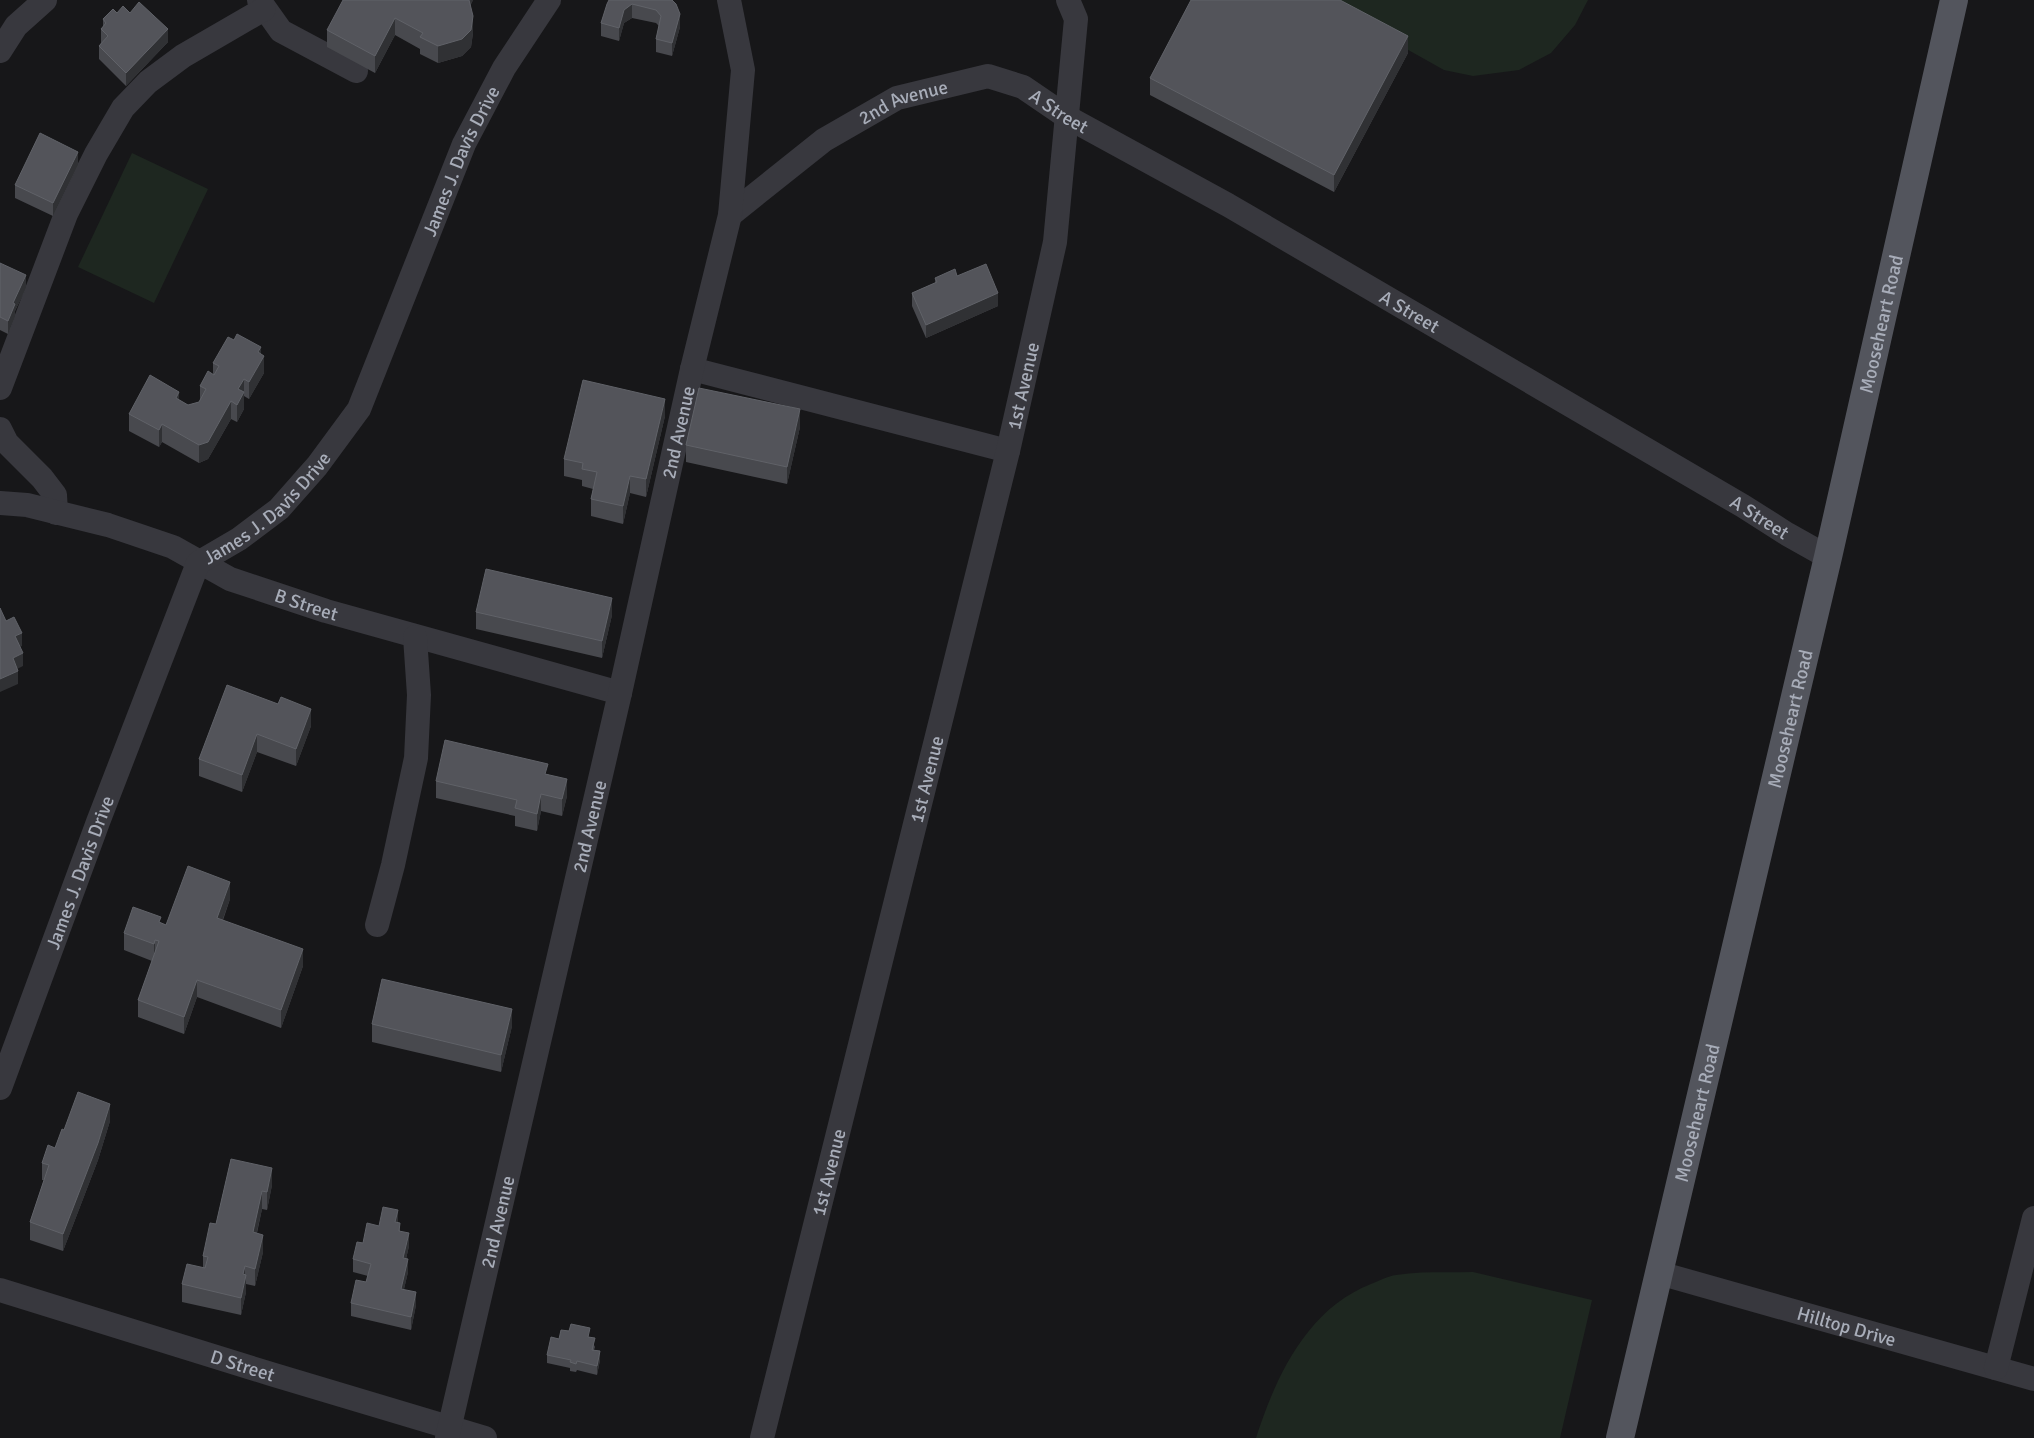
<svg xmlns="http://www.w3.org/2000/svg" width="2034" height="1438" font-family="Signika,sans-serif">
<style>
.green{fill:#1e2720}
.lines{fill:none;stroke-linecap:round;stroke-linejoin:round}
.minor{stroke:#38383e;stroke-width:24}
.major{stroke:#53555d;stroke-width:28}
.wall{fill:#48494e}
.shaded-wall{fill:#303134}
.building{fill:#53545a;stroke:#606268}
.labels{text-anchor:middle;stroke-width:4.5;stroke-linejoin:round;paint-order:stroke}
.street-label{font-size:19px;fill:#a8adb9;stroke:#121214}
</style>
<rect width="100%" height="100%" fill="#171719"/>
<!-- green -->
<path class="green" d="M 1319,0 L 1588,0 L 1575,25 L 1551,53 L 1519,70 L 1473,76 L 1444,70 Z
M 132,153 L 208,189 L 154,303 L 78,267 Z
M 1473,1272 L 1592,1300 L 1560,1438 L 1256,1438 C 1276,1376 1307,1309 1371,1284 C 1379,1281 1388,1276 1396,1275 C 1421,1271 1448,1273 1473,1272 Z"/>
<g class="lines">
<!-- minor -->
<g class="minor">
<path d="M 259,0 L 281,31 L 356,71"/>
<path d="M 0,51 L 16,26 L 45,0"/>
<path id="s1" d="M 730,215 L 824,140 L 897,98 L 988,76 L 1023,87 L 1067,117 L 1228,205 L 1743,506 L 1787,534 L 1828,557"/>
<path d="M 692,369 L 1008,451"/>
<path d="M 0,388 L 66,214 L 96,154 L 123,108 L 148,82 L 183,56 L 264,9"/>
<path d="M 0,429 L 7,443 L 42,478 L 55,495 L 56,513"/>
<path id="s2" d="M 0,503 L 27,505 L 108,525 L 173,547 L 230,579 L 326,611 L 620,693"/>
<path d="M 377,925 L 393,865 L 416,758 L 419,695 L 415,637"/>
<path id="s3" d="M 0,1088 L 98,822 L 198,563 L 239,539 L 279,509 L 317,466 L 359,409 L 464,144 L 504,68 L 549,0"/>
<path id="s4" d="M 1659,1273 L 2034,1379"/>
<path id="s5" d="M 0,1290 L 271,1374 L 485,1438"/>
<path d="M 1996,1368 L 2034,1218"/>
<path id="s6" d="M 447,1438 L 620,693 L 692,369 L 730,215 L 743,70 L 729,0"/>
<path id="s7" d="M 762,1438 L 1008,451 L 1055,242 L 1076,19 L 1068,0"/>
</g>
<!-- major -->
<path class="major" id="s8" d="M 1620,1438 L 1828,557 L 1954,0"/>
</g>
<!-- wall -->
<path class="wall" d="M 473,0 L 470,6 L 473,33 L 471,47 L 462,56 L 438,63 L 420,54 L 420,49 L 395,35 L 375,73 L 327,47 L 327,30 Z
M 609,0 L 672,0 L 680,27 L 672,56 L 656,52 L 656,39 L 659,26 L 656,23 L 632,18 L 624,23 L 619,41 L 601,36 L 601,23 Z
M 117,13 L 130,13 L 168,42 L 126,86 L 99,59 L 99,46 L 101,43 L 101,29 L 103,27 L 103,19 Z
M 1408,53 L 1334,192 L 1150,95 L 1150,78 Z
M 78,165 L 53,216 L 15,198 L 15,185 Z
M 0,263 L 26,288 L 15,311 L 15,317 L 8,334 L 0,330 Z
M 957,276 L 998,306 L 926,338 L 912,306 L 912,293 L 935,283 L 935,278 Z
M 261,354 L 264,373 L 249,399 L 244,396 L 244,409 L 237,422 L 231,419 L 208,459 L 199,463 L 162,442 L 159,447 L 129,431 L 129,414 L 179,400 L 188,405 L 199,402 L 200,400 L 200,386 L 213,374 L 213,363 Z
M 665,416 L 646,497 L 630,493 L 623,524 L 591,516 L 591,499 L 593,489 L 582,486 L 582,480 L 564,476 L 564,459 Z
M 800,427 L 787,484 L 686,462 L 686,445 Z
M 476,612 L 612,615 L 602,658 L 476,629 Z
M 278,704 L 311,726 L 296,766 L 257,752 L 242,792 L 199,776 L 199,759 Z
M 548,774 L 567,796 L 562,816 L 541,811 L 537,831 L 515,826 L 515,816 L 436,798 L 436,781 Z
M 230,899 L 223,920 L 303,966 L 281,1028 L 197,997 L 184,1034 L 138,1017 L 138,1000 L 152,961 L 124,950 L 124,933 L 161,923 L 166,925 Z
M 372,1024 L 512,1026 L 501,1072 L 372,1042 Z
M 110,1121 L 98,1160 L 63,1251 L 30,1240 L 30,1222 L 44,1180 L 42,1180 L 42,1163 L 55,1148 L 64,1130 Z
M 231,1159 L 272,1185 L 267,1210 L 262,1209 L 257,1233 L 263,1252 L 255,1286 L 246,1284 L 246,1292 L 241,1315 L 182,1302 L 182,1284 L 203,1267 L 203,1256 L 216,1224 Z
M 398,1223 L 400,1231 L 409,1246 L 406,1259 L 408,1272 L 404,1289 L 416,1305 L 411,1330 L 351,1316 L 351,1303 L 366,1282 L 368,1276 L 353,1272 L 353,1259 L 379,1226 Z
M 590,1337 L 595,1347 L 594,1350 L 600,1360 L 597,1375 L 577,1370 L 576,1372 L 570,1371 L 570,1368 L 547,1363 L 547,1355 Z"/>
<!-- shaded-wall -->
<path class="shaded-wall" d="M 467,0 L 473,0 L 467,12 Z
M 632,4 L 632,18 L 624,23 L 619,41 L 619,28 L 624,10 Z
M 680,14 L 680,27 L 672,56 L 672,43 Z
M 473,16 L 473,33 L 471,47 L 462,56 L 438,63 L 438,46 Z
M 395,18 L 395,35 L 375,73 L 375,56 Z
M 168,29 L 168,42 L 126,86 L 126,73 Z
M 1408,36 L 1408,53 L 1334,192 L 1334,175 Z
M 78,152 L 78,165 L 53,216 L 53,203 Z
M 26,275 L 26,288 L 15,311 L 15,317 L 8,334 L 8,321 L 13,303 Z
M 998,293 L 998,306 L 926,338 L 926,325 Z
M 261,347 L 261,360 L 264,356 L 264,373 L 249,399 L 249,382 L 258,352 Z
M 244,379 L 244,409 L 237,422 L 237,405 L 238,389 Z
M 179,392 L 179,409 L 176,398 Z
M 665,399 L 665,416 L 646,497 L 646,479 Z
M 231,401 L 231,419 L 208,459 L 199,463 L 199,445 Z
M 800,409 L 800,427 L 787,484 L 787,467 Z
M 162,424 L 162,442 L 159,447 L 159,430 Z
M 630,476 L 630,493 L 623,524 L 623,506 Z
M 612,598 L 612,615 L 602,658 L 602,641 Z
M 22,633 L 22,646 L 15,649 L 15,636 Z
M 23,653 L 23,666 L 13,671 L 13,658 Z
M 18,671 L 18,684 L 0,692 L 0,679 Z
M 311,709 L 311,726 L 296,766 L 296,749 Z
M 257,734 L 257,752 L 242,792 L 242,775 Z
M 567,779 L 567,796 L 562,816 L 562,799 Z
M 541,794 L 541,811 L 537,831 L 537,814 Z
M 230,882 L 230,899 L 217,935 L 217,918 Z
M 155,940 L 155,957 L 154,961 L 154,944 Z
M 303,949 L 303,966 L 281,1028 L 281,1010 Z
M 197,980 L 197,997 L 184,1034 L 184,1017 Z
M 512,1009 L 512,1026 L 501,1072 L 501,1055 Z
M 110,1104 L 110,1121 L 98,1160 L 63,1251 L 63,1234 Z
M 272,1168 L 272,1185 L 267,1210 L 267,1192 Z
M 262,1191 L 262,1209 L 253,1249 L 253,1232 Z
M 398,1210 L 398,1223 L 395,1222 Z
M 409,1233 L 409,1246 L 403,1271 L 403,1258 Z
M 263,1235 L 263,1252 L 255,1286 L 255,1269 Z
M 408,1259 L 408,1272 L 401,1302 L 401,1289 Z
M 245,1266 L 245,1282 L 246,1275 L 246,1292 L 241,1315 L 241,1298 L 243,1274 Z
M 416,1292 L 416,1305 L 411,1330 L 411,1317 Z
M 600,1351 L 600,1360 L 597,1375 L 597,1366 Z"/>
<!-- building -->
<path class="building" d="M 343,0 L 469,0 L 473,16 L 471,30 L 462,39 L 438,46 L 420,37 L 423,33 L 395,18 L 375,56 L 327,30 Z
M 609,0 L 672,0 L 676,4 L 680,14 L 672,43 L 656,39 L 661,16 L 656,10 L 632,4 L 624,10 L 619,28 L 601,23 L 607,4 Z
M 1191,0 L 1340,0 L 1408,36 L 1334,175 L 1150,78 Z
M 139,2 L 168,29 L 126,73 L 99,46 L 108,36 L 101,29 L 106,23 L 103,19 L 113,9 L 117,13 L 123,6 L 130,13 Z
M 40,133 L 78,152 L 53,203 L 15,185 Z
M 0,263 L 26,275 L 13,303 L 15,304 L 8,321 L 0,317 Z
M 986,264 L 998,293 L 926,325 L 912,293 L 937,282 L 935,278 L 955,269 L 957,276 Z
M 237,334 L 261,347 L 258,352 L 264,356 L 249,382 L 244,379 L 238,389 L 244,392 L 237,405 L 231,401 L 208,442 L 199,445 L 162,424 L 159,430 L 129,414 L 150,375 L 179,392 L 176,398 L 188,405 L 199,402 L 206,389 L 200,386 L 208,371 L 214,375 L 219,366 L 213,363 L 228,337 L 234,340 Z
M 583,380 L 665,399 L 646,479 L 630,476 L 623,506 L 591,499 L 597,472 L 582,469 L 583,463 L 564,459 Z
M 699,388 L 800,409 L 787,467 L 686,445 Z
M 486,569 L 612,598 L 602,641 L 476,612 Z
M 0,608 L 6,621 L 14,617 L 22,633 L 15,636 L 23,653 L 13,658 L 18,671 L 0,679 Z
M 227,685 L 278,704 L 281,697 L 311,709 L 296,749 L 257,734 L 242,775 L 199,759 Z
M 445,740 L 548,764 L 545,774 L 567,779 L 562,799 L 541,794 L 537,814 L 515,808 L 517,800 L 436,781 Z
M 188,866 L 230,882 L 217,918 L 303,949 L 281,1010 L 197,980 L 184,1017 L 138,1000 L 159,941 L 155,940 L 154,944 L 124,933 L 133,907 L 161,917 L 159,922 L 166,925 Z
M 382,979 L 512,1009 L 501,1055 L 372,1024 Z
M 78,1092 L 110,1104 L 98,1143 L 63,1234 L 30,1222 L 49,1165 L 42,1163 L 48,1145 L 55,1148 L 62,1129 L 64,1130 Z
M 231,1159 L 272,1168 L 267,1192 L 262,1191 L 253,1232 L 263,1235 L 255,1269 L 245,1266 L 243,1274 L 246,1275 L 241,1298 L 182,1284 L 187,1264 L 205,1268 L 208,1257 L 203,1256 L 210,1223 L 216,1224 Z
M 383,1207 L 398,1210 L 395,1222 L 400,1223 L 399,1231 L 409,1233 L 403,1258 L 408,1259 L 401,1289 L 416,1292 L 411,1317 L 351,1303 L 356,1280 L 366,1282 L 371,1264 L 353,1259 L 357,1242 L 363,1243 L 367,1223 L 379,1226 Z
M 571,1324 L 590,1328 L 588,1337 L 595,1338 L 592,1350 L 600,1351 L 597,1366 L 577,1361 L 576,1364 L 570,1362 L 571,1360 L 547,1355 L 551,1337 L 559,1339 L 561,1330 L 569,1331 Z"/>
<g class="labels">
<!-- street labels -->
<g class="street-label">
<text dy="7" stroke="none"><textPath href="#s1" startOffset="209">2nd Avenue</textPath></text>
<text dy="7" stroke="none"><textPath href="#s1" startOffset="378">A Street</textPath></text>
<text dy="7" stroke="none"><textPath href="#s3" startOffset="1055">James J. Davis Drive</textPath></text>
<text dy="7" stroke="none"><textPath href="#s1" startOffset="782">A Street</textPath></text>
<text dy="7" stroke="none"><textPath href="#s8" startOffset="1144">Mooseheart Road</textPath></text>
<text dy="7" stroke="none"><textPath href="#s7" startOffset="1084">1st Avenue</textPath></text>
<text dy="7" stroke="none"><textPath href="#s6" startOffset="1032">2nd Avenue</textPath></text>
<text dy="7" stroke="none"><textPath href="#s3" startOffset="650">James J. Davis Drive</textPath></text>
<text dy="7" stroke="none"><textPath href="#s1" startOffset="1188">A Street</textPath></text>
<text dy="7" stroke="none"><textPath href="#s2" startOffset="325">B Street</textPath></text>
<text dy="7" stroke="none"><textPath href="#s8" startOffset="739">Mooseheart Road</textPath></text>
<text dy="7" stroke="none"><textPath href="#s7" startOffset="679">1st Avenue</textPath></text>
<text dy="7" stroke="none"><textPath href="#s6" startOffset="628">2nd Avenue</textPath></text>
<text dy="7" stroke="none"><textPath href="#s3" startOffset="230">James J. Davis Drive</textPath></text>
<text dy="7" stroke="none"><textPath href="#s8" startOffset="334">Mooseheart Road</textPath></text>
<text dy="7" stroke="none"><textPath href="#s7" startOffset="274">1st Avenue</textPath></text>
<text dy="7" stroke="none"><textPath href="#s6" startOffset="222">2nd Avenue</textPath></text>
<text dy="7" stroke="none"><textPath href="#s4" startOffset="195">Hilltop Drive</textPath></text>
<text dy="7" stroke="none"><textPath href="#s5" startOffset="254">D Street</textPath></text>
</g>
</g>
</svg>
